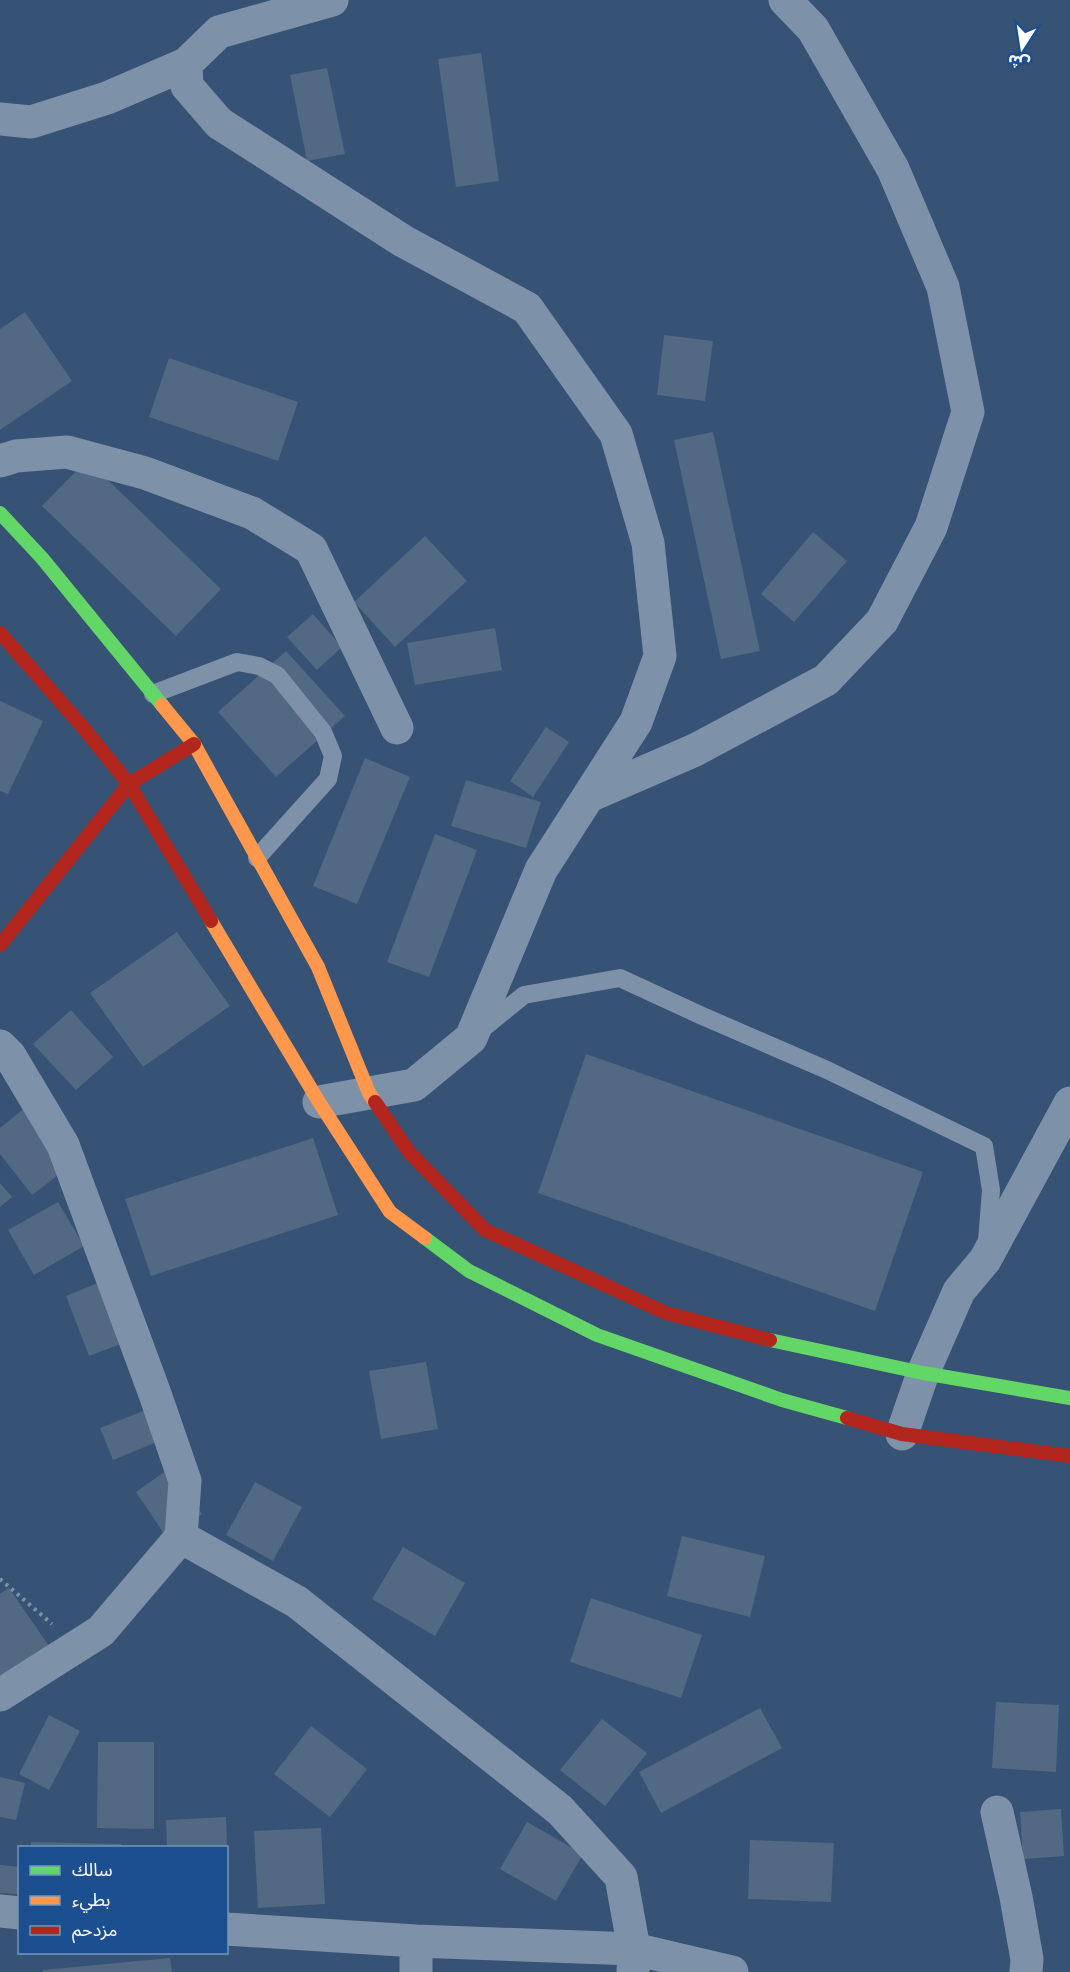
<svg xmlns="http://www.w3.org/2000/svg" width="1070" height="1972" font-family="'Sofia Sans Condensed','Noto Sans Arabic',sans-serif">
<style>
.building{fill:#526984}
.lines{fill:none;stroke-linecap:round;stroke-linejoin:round}
.path{stroke:#7d92a8;stroke-width:4;stroke-dasharray:3 4.5;stroke-linecap:butt}
.lane{stroke:#7d92a8;stroke-width:18}
.street{stroke:#7d92a8;stroke-width:33}
.fast{stroke:#63d668;stroke-width:14}
.slow{stroke:#ff974d;stroke-width:14}
.jam{stroke:#b3261e;stroke-width:14}
</style>
<rect width="100%" height="100%" fill="#365274"/>
<!-- building -->
<path class="building" d="M 481,53 L 499,181 L 456,187 L 438,59 Z
M 327,68 L 345,154 L 307,161 L 290,75 Z
M 25,312 L 72,381 L 0,430 L 0,329 Z
M 664,335 L 713,341 L 705,401 L 657,395 Z
M 169,358 L 298,402 L 278,461 L 149,417 Z
M 713,432 L 760,651 L 721,659 L 674,440 Z
M 87,460 L 221,589 L 176,636 L 42,506 Z
M 813,532 L 847,561 L 794,622 L 761,594 Z
M 425,536 L 467,581 L 395,647 L 354,602 Z
M 313,614 L 342,647 L 317,670 L 287,637 Z
M 495,628 L 502,670 L 415,685 L 407,643 Z
M 286,651 L 345,716 L 276,777 L 218,712 Z
M 0,701 L 43,721 L 8,794 L 0,791 Z
M 546,727 L 569,742 L 533,797 L 510,781 Z
M 365,758 L 410,777 L 357,904 L 313,886 Z
M 466,780 L 541,802 L 526,848 L 451,826 Z
M 435,834 L 477,850 L 429,977 L 387,962 Z
M 177,932 L 230,1006 L 143,1067 L 90,993 Z
M 71,1010 L 113,1057 L 76,1090 L 33,1044 Z
M 586,1054 L 923,1172 L 875,1311 L 538,1193 Z
M 32,1102 L 78,1160 L 32,1195 L 0,1154 L 0,1128 Z
M 313,1138 L 338,1215 L 151,1276 L 125,1199 Z
M 0,1183 L 12,1197 L 0,1207 Z
M 58,1202 L 84,1246 L 34,1275 L 8,1230 Z
M 110,1278 L 134,1339 L 89,1356 L 66,1296 Z
M 426,1362 L 438,1429 L 381,1439 L 369,1371 Z
M 161,1404 L 174,1435 L 113,1460 L 100,1428 Z
M 170,1468 L 202,1514 L 167,1538 L 136,1492 Z
M 255,1482 L 302,1507 L 273,1561 L 226,1535 Z
M 682,1536 L 765,1556 L 750,1617 L 667,1596 Z
M 403,1547 L 465,1583 L 435,1636 L 372,1599 Z
M 9,1588 L 51,1649 L 0,1683 L 0,1594 Z
M 591,1598 L 702,1635 L 681,1698 L 570,1662 Z
M 996,1702 L 1059,1705 L 1056,1772 L 992,1768 Z
M 760,1708 L 782,1748 L 661,1813 L 639,1772 Z
M 49,1715 L 80,1731 L 49,1790 L 19,1774 Z
M 602,1719 L 647,1753 L 605,1806 L 560,1770 Z
M 311,1726 L 367,1769 L 330,1817 L 274,1774 Z
M 98,1742 L 154,1742 L 154,1829 L 97,1828 Z
M 0,1777 L 25,1783 L 16,1820 L 0,1817 Z
M 1061,1809 L 1064,1856 L 1023,1859 L 1020,1812 Z
M 226,1817 L 227,1848 L 167,1848 L 166,1820 Z
M 527,1822 L 583,1854 L 556,1901 L 500,1869 Z
M 321,1828 L 325,1904 L 258,1908 L 254,1831 Z
M 750,1840 L 834,1843 L 831,1902 L 748,1899 Z
M 31,1842 L 121,1844 L 121,1848 L 31,1848 Z
M 0,1865 L 20,1867 L 18,1894 L 0,1893 Z
M 170,1958 L 172,1972 L 43,1972 L 43,1970 Z"/>
<g class="lines">
<!-- path -->
<path class="path" d="M 0,1579 L 52,1624"/>
<!-- lane -->
<path class="lane" d="M 153,694 L 237,662 L 259,666 L 277,675 L 323,732 L 333,756 L 328,779 L 257,858
M 481,1030 L 524,995 L 620,978 L 700,1015 L 827,1070 L 984,1146 L 991,1190 L 987,1241"/>
<!-- street -->
<path class="street" d="M 0,119 L 31,122 L 107,98 L 186,64
M 0,461 L 16,456 L 67,452 L 145,473 L 252,513 L 311,549 L 397,728
M 589,796 L 695,750 L 826,680 L 882,621 L 931,527 L 968,412 L 943,287 L 893,169 L 813,29 L 785,0
M 0,1046 L 10,1056 L 63,1145 L 155,1394 L 185,1481 L 181,1537 L 297,1602 L 560,1810 L 621,1877 L 634,1949 L 633,1972
M 319,1102 L 414,1085 L 471,1038 L 541,870 L 636,722 L 660,656 L 648,543 L 616,434 L 527,308 L 403,241 L 219,123 L 187,86 L 186,64 L 219,32 L 332,0
M 902,1434 L 923,1373 L 959,1291 L 985,1260 L 1070,1103
M 0,1695 L 101,1631 L 181,1537
M 997,1812 L 1016,1897 L 1027,1959 L 1026,1972
M 0,1911 L 20,1913
M 226,1929 L 416,1941 L 634,1949 L 732,1972
M 416,1972 L 416,1941"/>
<!-- fast -->
<path class="fast" d="M 0,513 L 42,558 L 162,705
M 425,1238 L 469,1271 L 597,1335 L 782,1400 L 847,1418
M 770,1340 L 923,1373 L 1070,1398"/>
<!-- slow -->
<path class="slow" d="M 162,705 L 194,744 L 318,967 L 369,1093 L 375,1102
M 211,921 L 319,1102 L 390,1212 L 425,1238"/>
<!-- jam -->
<path class="jam" d="M 0,633 L 81,725 L 129,784 L 211,921
M 0,945 L 129,784 L 194,744
M 375,1102 L 409,1152 L 485,1230 L 666,1313 L 770,1340
M 847,1418 L 902,1434 L 1070,1456"/>
</g>
<!-- legend -->
<rect x="18" y="1846" width="210" height="108" fill="#1b4f8f" stroke="#7695bc" stroke-width="1.5"/>
<rect x="30" y="1866" width="30" height="9" fill="#63d668" stroke="#7695bc" stroke-width="1.5"/>
<text x="72" y="1876" font-size="18" fill="#ffffff">سالك</text>
<rect x="30" y="1896" width="30" height="9" fill="#ff974d" stroke="#7695bc" stroke-width="1.5"/>
<text x="72" y="1906" font-size="18" fill="#ffffff">بطيء</text>
<rect x="30" y="1926" width="30" height="9" fill="#b3261e" stroke="#7695bc" stroke-width="1.5"/>
<text x="72" y="1936" font-size="18" fill="#ffffff">مزدحم</text>
<!-- north arrow -->
<g transform="translate(1022 48) rotate(192)" stroke="#1b4f8f" stroke-width="4.5" paint-order="stroke">
<path d="M0-4.5L10 22L0 15L-10 22Z" fill="#ffffff"/>
<text y="-9" font-size="16" font-weight="bold" text-anchor="middle" fill="#ffffff">ش</text>
</g>
</svg>
